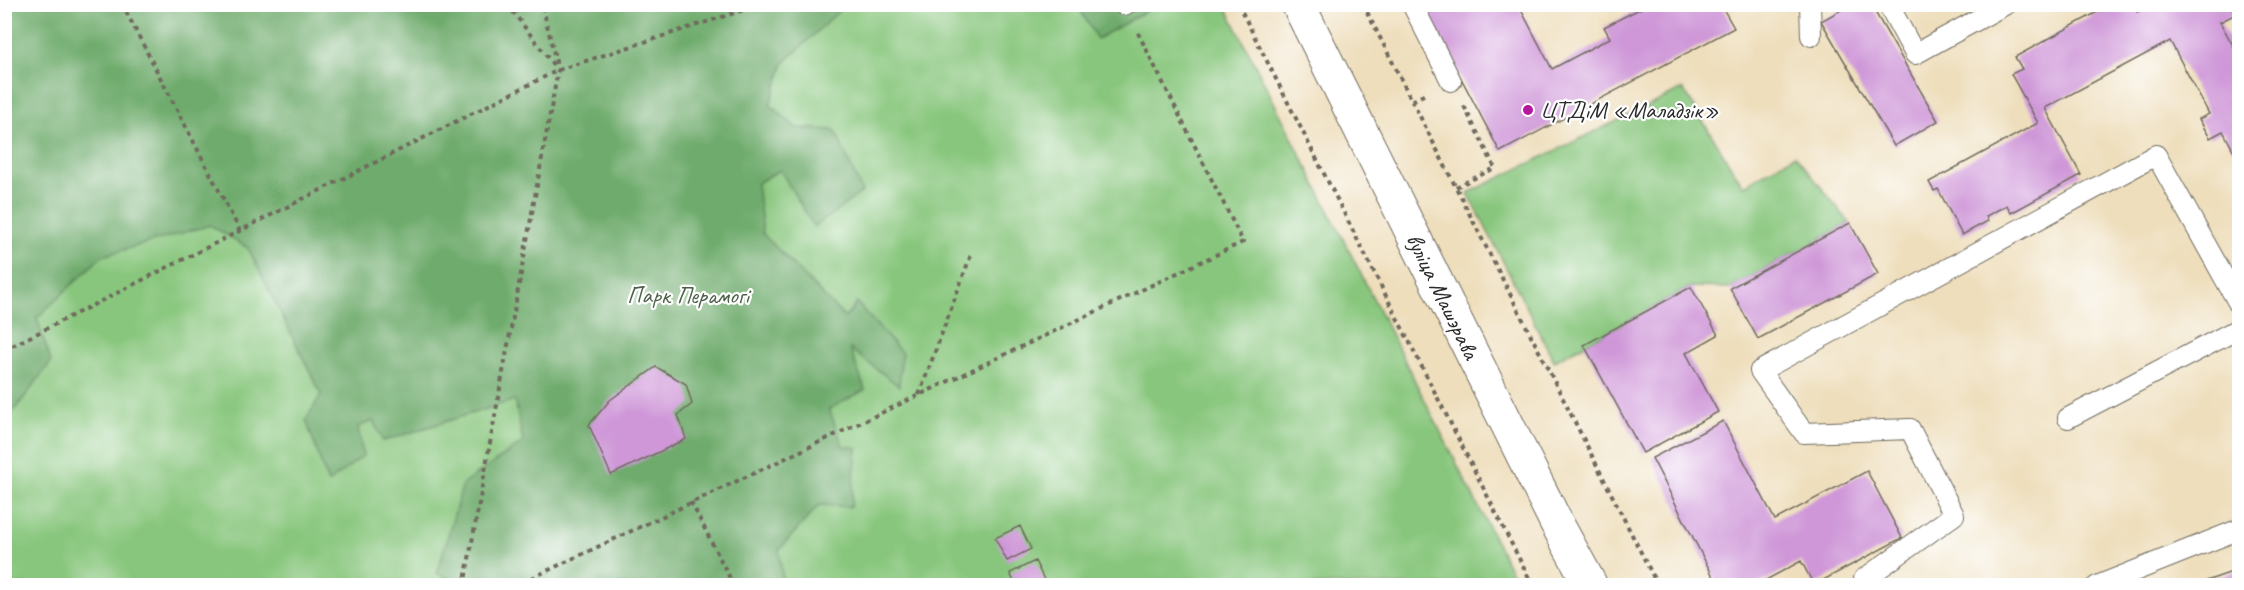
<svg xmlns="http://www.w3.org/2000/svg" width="2244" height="590" font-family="Caveat,sans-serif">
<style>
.green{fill:#88c67d;stroke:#5a7854;stroke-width:1.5}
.forest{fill:#6eab6c;stroke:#4c6b4c;stroke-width:1.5}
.building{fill:#cf97d8}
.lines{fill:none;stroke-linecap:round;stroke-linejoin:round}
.lane-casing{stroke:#6f6a5e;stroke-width:22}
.primary-casing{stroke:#6f6a5e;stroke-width:35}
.path{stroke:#6f6a5e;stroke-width:4;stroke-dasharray:4.5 4.5;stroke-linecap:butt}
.lane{stroke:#fff;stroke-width:20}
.primary{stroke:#fff;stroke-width:33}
.poi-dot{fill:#b5179e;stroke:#fff;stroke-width:2}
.labels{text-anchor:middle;stroke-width:4.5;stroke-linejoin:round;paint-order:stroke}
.poi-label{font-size:24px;fill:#2b2b2b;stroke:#fff;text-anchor:start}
.park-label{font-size:24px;fill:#4c6148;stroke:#fff}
.street-label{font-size:24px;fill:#2b2b2b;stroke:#fff}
</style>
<rect width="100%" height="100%" fill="#fff"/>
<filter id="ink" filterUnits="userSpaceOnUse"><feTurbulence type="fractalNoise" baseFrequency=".0167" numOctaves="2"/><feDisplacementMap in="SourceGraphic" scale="12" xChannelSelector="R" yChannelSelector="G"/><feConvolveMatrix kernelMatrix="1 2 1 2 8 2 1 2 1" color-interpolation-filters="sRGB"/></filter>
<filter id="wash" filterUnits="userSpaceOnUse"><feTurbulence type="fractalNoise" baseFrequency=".008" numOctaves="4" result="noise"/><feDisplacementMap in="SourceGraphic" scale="24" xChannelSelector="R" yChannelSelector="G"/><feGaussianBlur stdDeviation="1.35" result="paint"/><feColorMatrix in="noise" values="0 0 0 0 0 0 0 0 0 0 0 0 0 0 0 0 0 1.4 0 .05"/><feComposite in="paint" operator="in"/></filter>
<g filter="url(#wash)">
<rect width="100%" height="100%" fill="#eedebc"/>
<!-- green -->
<path class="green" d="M 4,5 L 1225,5 L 1518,585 L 5,585 Z
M 1683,89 L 1743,186 L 1795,155 L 1850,223 L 1730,288 L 1691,287 L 1554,361 L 1468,193 Z"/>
<!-- forest -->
<path class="forest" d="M 4,5 L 845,5 L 784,63 L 770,105 L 797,128 L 835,130 L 862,192 L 814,227 L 780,170 L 757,183 L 763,234 L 845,318 L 857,303 L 902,353 L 899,386 L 850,349 L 865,390 L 829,409 L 843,446 L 857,448 L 851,507 L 819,505 L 779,550 L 783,585 L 464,586 L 437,573 L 463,484 L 523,442 L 515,400 L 383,441 L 373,421 L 358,427 L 363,456 L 328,483 L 306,420 L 321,394 L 248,248 L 210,225 L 102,256 L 37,318 L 51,362 L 14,411 L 5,412 Z
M 1077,5 L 1157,5 L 1097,39 Z"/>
<g id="blocks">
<!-- building -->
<path class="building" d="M 1422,4 L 1518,4 L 1552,69 L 1610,38 L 1604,27 L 1647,5 L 1721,5 L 1734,28 L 1500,152 Z
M 2112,4 L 2133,4 L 2137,12 L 2152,5 L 2230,5 L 2236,14 L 2220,22 L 2240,58 L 2240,163 L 2223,131 L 2210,138 L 2199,119 L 2209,114 L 2170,41 L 2045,108 L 2081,175 L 2011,213 L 2007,205 L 1986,216 L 1988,221 L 1962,235 L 1938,189 L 1934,191 L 1929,182 L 2038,123 L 2011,74 L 2022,69 L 2015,57 Z
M 1850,5 L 1871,5 L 1938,121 L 1894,146 L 1821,21 Z
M 1850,223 L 1878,274 L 1758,339 L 1730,288 Z
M 1691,287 L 1718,335 L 1686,353 L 1718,412 L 1643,453 L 1584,345 Z
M 656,367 L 686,384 L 692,404 L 678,415 L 686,439 L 611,475 L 589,425 L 610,400 Z
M 1723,421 L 1775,520 L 1867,471 L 1902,538 L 1814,585 L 1801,561 L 1755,586 L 1718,586 L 1652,458 Z
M 1020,526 L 1031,549 L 1007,561 L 995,538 Z
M 1035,561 L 1047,586 L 1016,586 L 1010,573 Z
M 2240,569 L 2240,586 L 2195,586 L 2195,585 Z"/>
</g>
</g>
<g filter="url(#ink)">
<use href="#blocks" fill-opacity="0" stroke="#6f6a5e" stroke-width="1.5"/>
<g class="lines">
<defs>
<path id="lane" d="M 1412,4 L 1451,81
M 1810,4 L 1811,36
M 1888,4 L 1915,54 L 2006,4
M 1124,5 L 1126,4
M 2068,418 L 2240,328
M 1867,586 L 1864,579 L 1954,515 L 1910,429 L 1804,433 L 1760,371 L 2156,155 L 2240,306
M 2097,586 L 2240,529"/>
<path id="primary" d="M 1298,4 L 1555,520 L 1591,586"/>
</defs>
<!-- lane casing -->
<use href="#lane" class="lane-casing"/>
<!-- primary casing -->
<use href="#primary" class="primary-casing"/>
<!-- path -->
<path class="path" d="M 122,4 L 240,231
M 507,4 L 555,67
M 1238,4 L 1533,586
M 1363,4 L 1658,586
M 1412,101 L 1427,93
M 1456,187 L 1495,168 L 1463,104
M 4,350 L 558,70 L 762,4
M 919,395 L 972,252
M 691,502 L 734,586
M 464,586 L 558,70 L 542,4
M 515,586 L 1243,242 L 1136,29"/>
<!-- lane -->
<use href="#lane" class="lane"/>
<!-- primary -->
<use href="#primary" class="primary"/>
</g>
</g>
<!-- markers -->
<circle class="poi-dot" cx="1528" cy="110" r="6"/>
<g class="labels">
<!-- poi labels -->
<g class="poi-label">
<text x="1540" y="118">ЦТДіМ «Маладзік»</text>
</g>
<!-- park labels -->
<g class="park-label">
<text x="688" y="303">Парк Перамогі</text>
</g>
<!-- street labels -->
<g class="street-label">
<text transform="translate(1443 296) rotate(64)" y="8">вуліца Машэрава</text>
</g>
</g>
<!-- margin -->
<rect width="2244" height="590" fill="none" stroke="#fff" stroke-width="24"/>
</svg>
